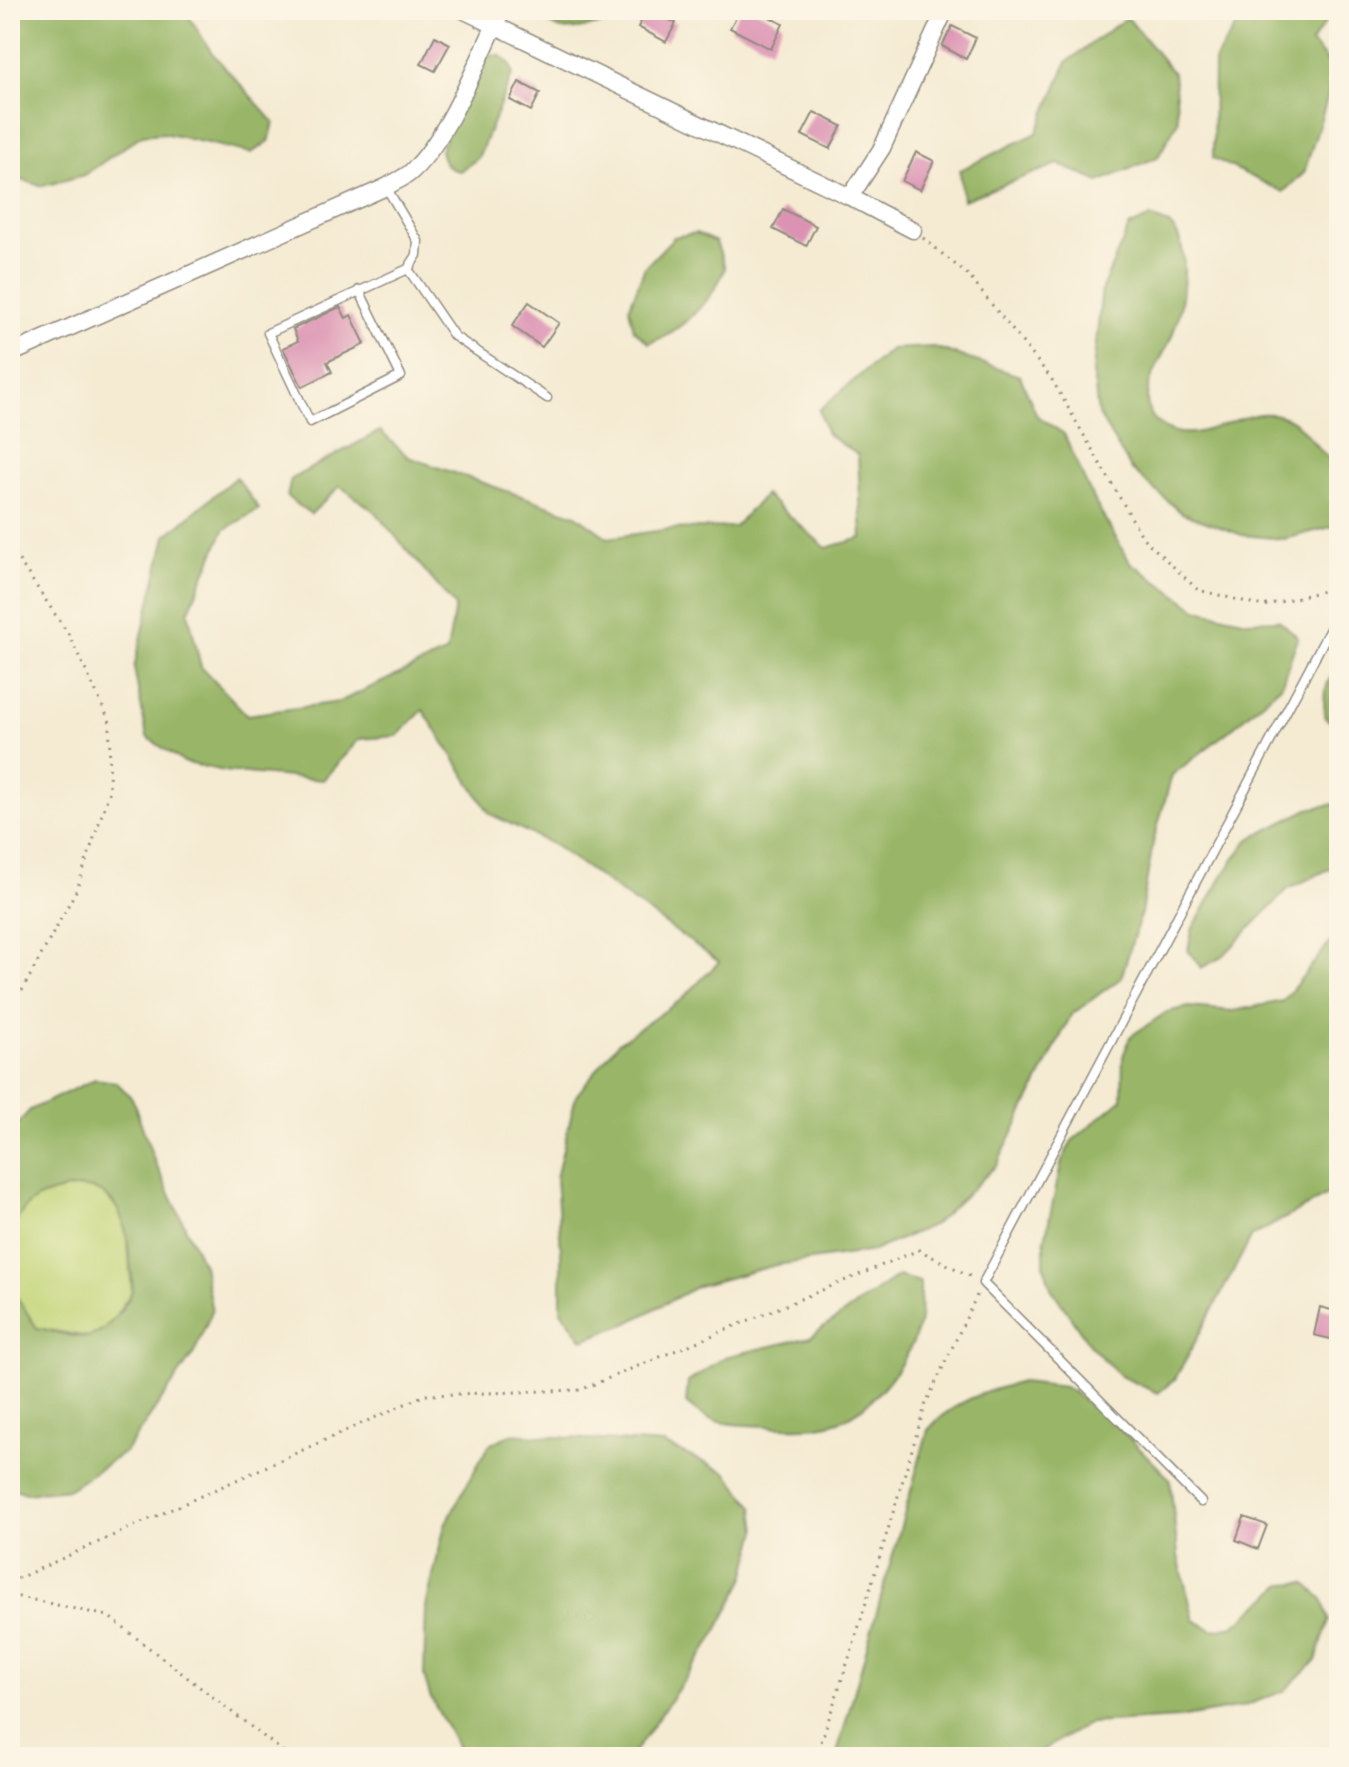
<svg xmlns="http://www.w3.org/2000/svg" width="1349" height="1767" font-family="'Sorts Mill Goudy',serif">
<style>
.green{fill:#c2d578;stroke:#768052;stroke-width:2}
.forest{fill:#99b668;stroke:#62704a;stroke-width:2}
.building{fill:#dc93b3}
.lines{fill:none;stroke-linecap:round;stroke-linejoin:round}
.service-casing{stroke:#908b7f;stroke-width:11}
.minor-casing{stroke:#908b7f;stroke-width:19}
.path{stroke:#908b7f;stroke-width:3;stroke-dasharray:2 6;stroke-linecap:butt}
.service{stroke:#fff;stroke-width:8}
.minor{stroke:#fff;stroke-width:16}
</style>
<rect width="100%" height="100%" fill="#fcf5e5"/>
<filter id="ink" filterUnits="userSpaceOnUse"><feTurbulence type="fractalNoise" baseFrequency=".0125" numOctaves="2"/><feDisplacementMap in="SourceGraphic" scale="16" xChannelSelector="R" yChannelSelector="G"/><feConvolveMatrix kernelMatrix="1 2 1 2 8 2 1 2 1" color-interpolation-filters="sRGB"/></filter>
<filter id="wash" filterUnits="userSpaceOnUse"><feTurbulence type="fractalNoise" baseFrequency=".006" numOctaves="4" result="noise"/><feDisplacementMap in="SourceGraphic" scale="32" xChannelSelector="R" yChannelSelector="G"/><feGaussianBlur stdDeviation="1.8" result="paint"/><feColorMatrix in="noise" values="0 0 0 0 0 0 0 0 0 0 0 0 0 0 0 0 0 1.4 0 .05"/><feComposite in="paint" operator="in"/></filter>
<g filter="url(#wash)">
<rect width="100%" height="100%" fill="#f5ebd3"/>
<!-- green -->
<path class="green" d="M 81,1186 L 102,1192 L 119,1210 L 127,1232 L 132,1291 L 109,1326 L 89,1337 L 37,1328 L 10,1287 L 10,1235 L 20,1213 L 37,1196 Z"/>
<!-- forest -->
<path class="forest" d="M 10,10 L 185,10 L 212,53 L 274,122 L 269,142 L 251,153 L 163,133 L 142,135 L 84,175 L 43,186 L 10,177 Z
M 539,10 L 618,10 L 607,23 C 581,28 554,40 539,10 Z
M 1246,10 L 1334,10 L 1311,43 L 1336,70 L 1304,173 L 1283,192 L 1213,158 L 1214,61 Z
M 1127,17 L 1174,74 L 1178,121 L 1158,157 L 1099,182 L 1058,164 L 963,200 L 960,170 L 1037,133 L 1067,62 Z
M 490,55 L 501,56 L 509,63 L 513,73 L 478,158 L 460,171 C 447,169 443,164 440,150 L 480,61 Z
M 1150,217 C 1157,220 1167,222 1172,227 C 1192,249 1183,306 1173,333 C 1165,357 1130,397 1157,422 C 1188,450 1226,418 1260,414 C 1306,410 1307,450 1339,463 L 1339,525 L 1284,539 L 1242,535 L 1182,513 L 1132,470 L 1098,414 L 1093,372 L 1102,288 L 1129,227 Z
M 696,233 L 716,242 L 725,268 C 713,301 682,331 649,343 L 634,330 L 629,308 L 645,267 L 674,237 Z
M 934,347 L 1020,376 L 1037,416 L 1064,434 L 1093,499 L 1130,562 L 1198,610 L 1247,621 L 1279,620 L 1298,637 L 1281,686 L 1230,730 L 1172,775 L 1153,843 L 1141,913 L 1121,978 L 1071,1015 L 997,1165 L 935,1224 L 873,1251 L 776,1265 L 698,1286 L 628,1323 L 583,1340 L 561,1311 L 561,1250 L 556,1178 L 576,1096 L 618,1043 L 682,999 L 719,962 L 554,845 L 490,814 L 423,710 L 397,736 L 359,739 L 323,780 L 224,771 L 183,762 L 147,737 L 134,668 L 166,536 L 236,477 L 259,509 L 224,530 L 188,612 L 201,667 L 247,715 L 339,702 L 447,652 L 455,606 L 374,511 L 340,486 L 311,514 L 287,497 L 291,479 L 380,431 L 408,457 L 576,515 L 608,538 L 671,529 L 734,527 L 765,495 L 826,548 L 862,538 L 858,455 L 827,434 L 819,410 L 891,349 Z
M 1339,668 L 1339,726 L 1325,718 C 1323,698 1323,682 1339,668 Z
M 1339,803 L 1339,870 L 1329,869 L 1288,889 L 1222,957 L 1201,968 L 1188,950 L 1192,930 L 1223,875 L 1248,840 L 1308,809 Z
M 1339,931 L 1339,1195 L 1327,1195 L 1252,1236 L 1175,1379 L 1158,1393 L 1120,1376 L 1089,1344 L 1051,1288 L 1044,1265 L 1044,1244 L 1062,1160 L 1072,1141 L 1122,1099 L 1123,1056 L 1131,1036 L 1167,1012 L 1189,1007 L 1233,1011 L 1283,1001 Z
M 95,1079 L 116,1082 L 132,1098 L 154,1160 L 203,1265 L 212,1311 L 194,1353 L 126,1451 L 69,1489 L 26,1493 L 10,1487 L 10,1287 L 37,1328 C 49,1330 81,1340 91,1336 C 106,1331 127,1306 132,1291 C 134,1283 130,1269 130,1261 C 126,1217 115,1178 63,1190 C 29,1198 24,1204 10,1235 L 10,1132 L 30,1110 Z
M 898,1276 L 920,1282 C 920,1294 921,1307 920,1319 C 915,1354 873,1409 839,1421 C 817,1429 788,1428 766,1426 C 731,1424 713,1427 686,1403 L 688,1382 L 725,1357 L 810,1337 Z
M 1022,1382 L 1065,1387 L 1105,1414 L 1170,1479 L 1178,1556 L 1194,1620 L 1213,1630 L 1234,1626 L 1283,1584 L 1305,1583 L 1322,1598 L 1329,1620 L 1316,1661 L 1284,1691 L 1242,1707 L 1179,1718 L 1090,1723 L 1030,1757 L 836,1757 L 928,1430 C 953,1401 985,1391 1022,1382 Z
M 511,1434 L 663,1444 L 726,1472 L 754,1507 L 757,1530 L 745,1578 L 712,1640 L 631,1757 L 469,1757 L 460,1752 L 430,1696 L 424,1676 L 426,1607 L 445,1524 L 489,1445 Z"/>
<g id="blocks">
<!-- building -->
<path class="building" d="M 647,10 L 676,23 L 666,42 L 638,27 Z
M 740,10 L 756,10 L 783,24 L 771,49 L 730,28 Z
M 952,26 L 976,38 L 966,59 L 942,46 Z
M 435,36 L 450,44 L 435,71 L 421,64 Z
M 519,82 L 540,93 L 531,111 L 510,100 Z
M 814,112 L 842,126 L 830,149 L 802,135 Z
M 916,152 L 934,161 L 920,190 L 902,181 Z
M 783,209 L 816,226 L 806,246 L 773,229 Z
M 529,302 L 559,323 L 542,347 L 512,326 Z
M 340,307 L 346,318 L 351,315 L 365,344 L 327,362 L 332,372 L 302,387 L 283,348 L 298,341 L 293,329 Z
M 1320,1307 L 1339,1312 L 1339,1341 L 1314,1335 Z
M 1244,1517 L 1267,1525 L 1258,1549 L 1236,1540 Z"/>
</g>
</g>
<g filter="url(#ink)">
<use href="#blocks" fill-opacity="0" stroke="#908b7f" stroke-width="2"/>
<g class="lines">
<defs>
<path id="service" d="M 408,269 L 454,336 L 547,398
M 359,290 L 401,376 L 310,422 L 268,333 L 408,269 L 417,255 L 418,241 L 386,187
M 1201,1502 L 983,1283 L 1339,612"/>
<path id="minor" d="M 463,10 L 850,197 L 913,230
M 850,197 L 882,148 L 945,10
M 10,354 L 386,187 C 394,182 405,178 412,171 C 449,137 479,57 502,10"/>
</defs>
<!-- service casing -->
<use href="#service" class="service-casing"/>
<!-- minor casing -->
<use href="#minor" class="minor-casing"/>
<!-- path -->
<path class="path" d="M 923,238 L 968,275 L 1051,378 L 1143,538 L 1198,590 L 1263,606 L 1339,587
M 10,547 L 69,635 L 110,722 L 109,793 L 77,889 L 10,1013
M 10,1582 L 425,1395 L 580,1390 L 919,1250 L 972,1277
M 10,1595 L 108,1616 L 290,1757
M 816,1757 L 853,1646 L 926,1403 L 978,1293"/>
<!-- service -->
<use href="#service" class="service"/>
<!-- minor -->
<use href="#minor" class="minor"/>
</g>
</g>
<!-- margin -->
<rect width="1349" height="1767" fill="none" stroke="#fcf5e5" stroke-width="40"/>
</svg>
